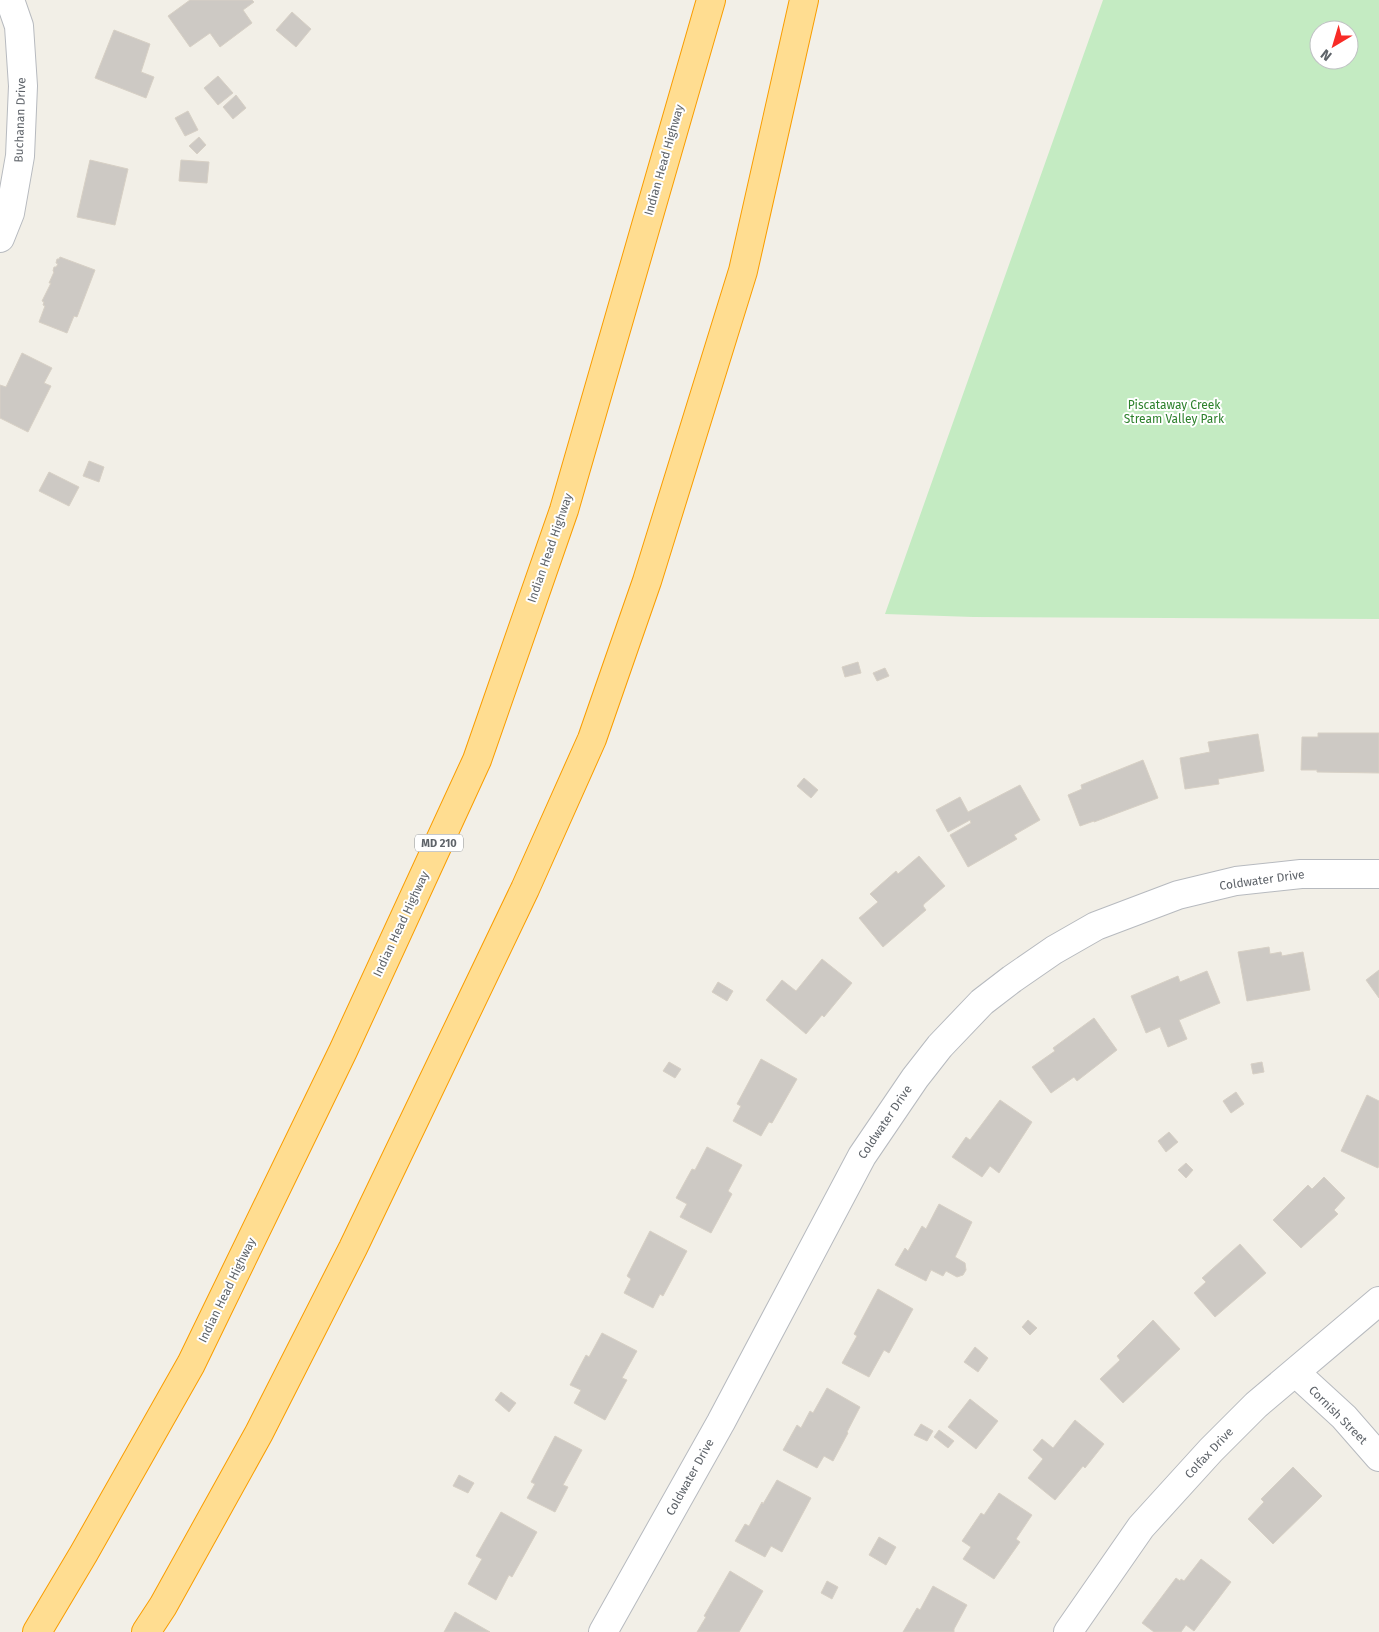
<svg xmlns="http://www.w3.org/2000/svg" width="1379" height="1632" font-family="'Fira Sans',sans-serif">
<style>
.green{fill:#c4ebc2;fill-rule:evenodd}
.building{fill:#cdc9c4;stroke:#d7d0c5}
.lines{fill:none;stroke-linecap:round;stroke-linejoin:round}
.minor-casing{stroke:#b7babf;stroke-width:30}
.highway-casing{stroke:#f99d00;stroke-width:30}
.minor{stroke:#fff;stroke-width:28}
.highway{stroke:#ffdd91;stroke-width:28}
.labels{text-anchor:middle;stroke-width:4;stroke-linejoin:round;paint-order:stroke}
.shield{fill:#fff;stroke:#8e9296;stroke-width:1}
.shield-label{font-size:11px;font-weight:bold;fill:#5e6369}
.street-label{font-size:12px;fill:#5e6369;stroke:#fff}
.park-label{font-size:12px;fill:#2d812c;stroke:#fff}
</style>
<rect width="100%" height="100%" fill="#f2efe7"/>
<!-- green -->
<path class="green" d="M 1103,0 L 1379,0 L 1379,619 L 973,617 L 885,614 ZM 1319,30 L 1349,30 L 1349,60 L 1319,60 Z"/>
<!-- building -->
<path class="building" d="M 190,0 L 252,0 L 254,2 L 243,10 L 252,23 L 220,47 L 210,33 L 190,47 L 168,16 Z
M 292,12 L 311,29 L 296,47 L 276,30 Z
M 114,30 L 150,44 L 141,72 L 154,77 L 146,98 L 95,78 Z
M 218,76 L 233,93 L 218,105 L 204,88 Z
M 236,95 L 246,108 L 233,119 L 223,107 Z
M 188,111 L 198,130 L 185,136 L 175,118 Z
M 199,137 L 206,145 L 197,154 L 189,146 Z
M 90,160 L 128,169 L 115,225 L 77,217 Z
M 181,160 L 209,162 L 207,183 L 179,181 Z
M 60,257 L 95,270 L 77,317 L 74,316 L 67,333 L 39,322 L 45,306 L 43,305 L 44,302 L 42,301 L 51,283 L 49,283 L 54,272 L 53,271 L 54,267 L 56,267 L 58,264 L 56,263 L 57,259 L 59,259 Z
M 22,353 L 52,368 L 44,383 L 51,386 L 28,432 L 0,418 L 0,385 L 6,387 Z
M 89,461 L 104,467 L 99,482 L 83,476 Z
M 49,472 L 79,487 L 69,506 L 39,491 Z
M 858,662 L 861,673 L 845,677 L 842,667 Z
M 885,668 L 889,676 L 877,681 L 873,673 Z
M 1318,733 L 1379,733 L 1379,773 L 1317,772 L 1317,770 L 1301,770 L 1302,737 L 1318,737 Z
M 1258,734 L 1264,771 L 1218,779 L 1219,784 L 1185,789 L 1180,758 L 1210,752 L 1208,742 Z
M 1143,760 L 1158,798 L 1094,822 L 1094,821 L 1080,826 L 1068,795 L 1082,789 L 1081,785 Z
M 804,778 L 818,790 L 811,798 L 797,786 Z
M 1020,785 L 1040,820 L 1014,835 L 1017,839 L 968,867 L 950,835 L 971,823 L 970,820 L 948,832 L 936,810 L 960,797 L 968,812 Z
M 919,856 L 945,886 L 924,904 L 923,906 L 926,910 L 883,947 L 859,918 L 878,902 L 870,894 L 896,871 L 898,874 Z
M 1269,947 L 1270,954 L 1281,952 L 1282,956 L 1303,952 L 1310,990 L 1247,1001 L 1238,952 Z
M 822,959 L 852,983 L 824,1017 L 822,1015 L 806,1034 L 766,1000 L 782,980 L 796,991 Z
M 1379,970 L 1379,998 L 1366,980 Z
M 1207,971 L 1220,1003 L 1179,1020 L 1187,1039 L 1168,1047 L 1160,1027 L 1146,1033 L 1131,996 L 1178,976 L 1180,982 Z
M 718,982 L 733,991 L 727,1001 L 712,992 Z
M 1094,1018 L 1117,1050 L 1077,1081 L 1074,1077 L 1051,1093 L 1032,1067 L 1055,1051 L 1053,1048 Z
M 761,1059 L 797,1079 L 772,1123 L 769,1122 L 761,1136 L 733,1121 L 741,1106 L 737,1104 Z
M 669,1062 L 681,1069 L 675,1078 L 663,1071 Z
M 1262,1062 L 1264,1072 L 1253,1074 L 1251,1064 Z
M 1236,1092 L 1244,1104 L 1231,1113 L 1223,1101 Z
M 1367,1095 L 1379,1101 L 1379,1165 L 1378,1168 L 1341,1151 Z
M 1000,1100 L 1032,1122 L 999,1173 L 990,1166 L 982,1177 L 952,1157 L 966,1137 L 970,1140 Z
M 1169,1132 L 1178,1142 L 1166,1152 L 1158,1141 Z
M 707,1147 L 742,1165 L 728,1191 L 732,1194 L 711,1233 L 680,1217 L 687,1204 L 676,1198 L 692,1169 L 695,1170 Z
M 1186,1163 L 1193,1170 L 1186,1178 L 1178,1170 Z
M 1324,1177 L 1345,1198 L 1334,1210 L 1338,1214 L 1301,1248 L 1273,1220 L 1308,1185 L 1312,1189 Z
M 939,1204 L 972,1222 L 955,1257 L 965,1263 L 966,1270 L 963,1275 L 957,1277 L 946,1271 L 943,1276 L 931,1270 L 926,1281 L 895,1265 L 905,1248 L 908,1251 L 922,1226 L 926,1229 Z
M 650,1231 L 687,1251 L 663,1296 L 660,1294 L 653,1308 L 624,1293 L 631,1279 L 627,1276 Z
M 1240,1244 L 1266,1273 L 1215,1317 L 1194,1293 L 1206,1282 L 1202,1278 Z
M 878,1289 L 913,1309 L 889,1353 L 884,1350 L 869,1377 L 842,1363 L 857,1336 L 854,1334 Z
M 1028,1320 L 1037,1328 L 1030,1335 L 1022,1327 Z
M 1153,1320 L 1180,1349 L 1123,1403 L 1100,1379 L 1120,1360 L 1117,1356 Z
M 602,1333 L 637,1351 L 622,1378 L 627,1380 L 605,1420 L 574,1403 L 581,1390 L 570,1385 L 586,1355 L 589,1357 Z
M 975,1347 L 988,1358 L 978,1372 L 964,1362 Z
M 827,1388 L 860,1407 L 847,1432 L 848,1433 L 833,1461 L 824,1456 L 817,1468 L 783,1450 L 797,1425 L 801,1428 L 810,1411 L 813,1413 Z
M 501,1392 L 516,1403 L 509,1412 L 495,1400 Z
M 970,1399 L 998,1421 L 976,1449 L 948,1427 Z
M 1075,1420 L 1104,1444 L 1085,1468 L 1083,1466 L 1055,1500 L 1028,1478 L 1043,1459 L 1033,1450 L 1042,1439 L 1053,1448 Z
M 921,1424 L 933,1431 L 927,1441 L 914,1435 Z
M 939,1430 L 954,1441 L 948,1448 L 934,1437 Z
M 555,1436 L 582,1450 L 563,1485 L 568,1487 L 555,1512 L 527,1498 L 535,1484 L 531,1482 Z
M 1293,1467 L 1322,1496 L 1273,1544 L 1248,1519 L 1264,1502 L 1261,1499 Z
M 459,1475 L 474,1483 L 468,1493 L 453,1486 Z
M 777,1480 L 811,1498 L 782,1552 L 771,1546 L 765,1557 L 735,1541 L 745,1524 L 749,1526 L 762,1502 L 763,1504 Z
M 999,1493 L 1032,1515 L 1016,1539 L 1020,1542 L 994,1579 L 963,1559 L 971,1547 L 962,1541 L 981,1513 L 984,1515 Z
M 501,1512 L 537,1532 L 512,1577 L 509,1575 L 496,1600 L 468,1584 L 482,1559 L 476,1556 Z
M 879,1537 L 896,1547 L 886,1565 L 869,1555 Z
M 1201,1559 L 1231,1582 L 1194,1631 L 1186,1625 L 1181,1632 L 1154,1632 L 1142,1623 L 1176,1578 L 1180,1581 L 1181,1579 L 1184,1581 Z
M 730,1571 L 763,1591 L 739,1632 L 697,1632 L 706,1617 L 704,1616 Z
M 827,1581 L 838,1587 L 832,1599 L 821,1593 Z
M 933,1586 L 967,1605 L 954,1629 L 954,1632 L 903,1632 L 917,1608 L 920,1610 Z
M 455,1612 L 490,1632 L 444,1632 Z"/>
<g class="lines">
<defs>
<path id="minor" d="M 0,238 L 10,213 L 20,156 L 23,86 L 19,26 L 10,0
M 1296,1373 L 1344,1417 L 1379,1457
M 603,1632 L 721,1422 L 862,1156 L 915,1078 L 940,1046 L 982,1002 L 1012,979 L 1054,950 L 1096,926 L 1178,895 L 1236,881 L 1301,874 L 1379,874
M 1068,1632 L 1141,1527 L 1211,1450 L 1256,1405 L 1379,1301"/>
<path id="highway" d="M 37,1632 L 84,1553 L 191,1364 L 343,1051 L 477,760 L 564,510 L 711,0
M 146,1632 L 163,1606 L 259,1433 L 353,1248 L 525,889 L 592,739 L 647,581 L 743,271 L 804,0"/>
</defs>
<!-- minor casing -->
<use href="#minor" class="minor-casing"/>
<!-- highway casing -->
<use href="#highway" class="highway-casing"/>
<!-- minor -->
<use href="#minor" class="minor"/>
<!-- highway -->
<use href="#highway" class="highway"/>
</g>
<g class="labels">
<!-- shield labels -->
<rect class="shield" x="415" y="834.5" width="48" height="17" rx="4"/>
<g class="shield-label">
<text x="439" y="847">MD 210</text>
</g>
<!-- street labels -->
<g class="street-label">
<text transform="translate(20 120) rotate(-88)" y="4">Buchanan Drive</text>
<text transform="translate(664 160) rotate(-74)" y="4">Indian Head Highway</text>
<text transform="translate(550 548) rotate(-71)" y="4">Indian Head Highway</text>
<text transform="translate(1262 880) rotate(-8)" y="4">Coldwater Drive</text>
<text transform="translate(401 924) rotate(-65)" y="4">Indian Head Highway</text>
<text transform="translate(885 1122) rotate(-56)" y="4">Coldwater Drive</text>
<text transform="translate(227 1290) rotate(-64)" y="4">Indian Head Highway</text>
<text transform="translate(1338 1415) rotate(45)" y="4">Cornish Street</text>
<text transform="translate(1209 1453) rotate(-47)" y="4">Colfax Drive</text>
<text transform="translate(690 1477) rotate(-61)" y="4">Coldwater Drive</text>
</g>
<!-- park labels -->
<g class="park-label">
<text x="1174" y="409">Piscataway Creek<tspan x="1174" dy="14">Stream Valley Park</tspan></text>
</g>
</g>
<!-- north arrow -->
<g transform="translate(1334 45) rotate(218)"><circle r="24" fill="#ffffff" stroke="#bfc1c3"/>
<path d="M0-4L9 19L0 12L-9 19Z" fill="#f82b26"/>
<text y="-8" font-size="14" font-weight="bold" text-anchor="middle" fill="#5e6369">N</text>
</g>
</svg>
